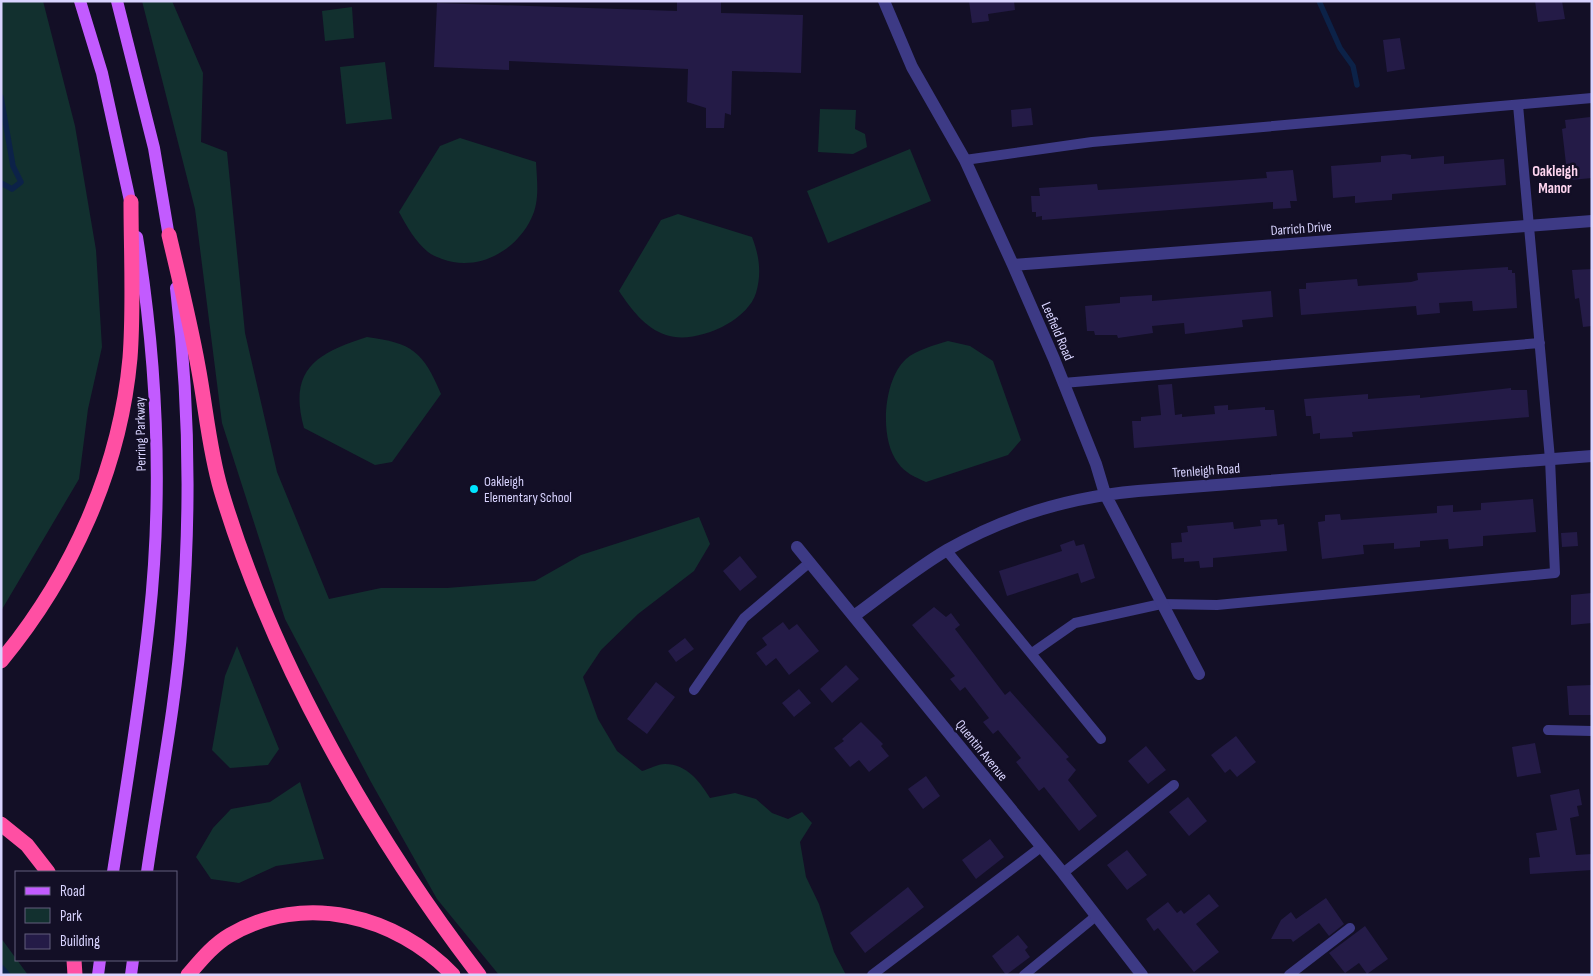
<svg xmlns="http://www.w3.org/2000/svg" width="1593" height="976" font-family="'Sofia Sans Condensed',sans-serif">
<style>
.green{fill:#12302f}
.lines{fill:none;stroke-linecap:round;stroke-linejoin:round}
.stream{stroke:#0c2248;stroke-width:5.5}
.building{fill:#241b47}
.service{stroke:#3d3a85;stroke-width:10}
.minor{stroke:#3d3a85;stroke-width:12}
.primary{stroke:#c25bff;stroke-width:12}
.motorway{stroke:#ff4fa3;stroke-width:15}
.poi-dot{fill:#00e5ff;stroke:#130f26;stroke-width:2}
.labels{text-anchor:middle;stroke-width:5;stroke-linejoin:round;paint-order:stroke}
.street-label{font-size:14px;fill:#d9d4ff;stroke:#130f26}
.poi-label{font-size:14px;fill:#d9d4ff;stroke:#130f26;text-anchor:start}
.neighbourhood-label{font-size:15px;font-weight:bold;fill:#ffd6f0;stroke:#130f26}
</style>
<rect width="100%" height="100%" fill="#130f26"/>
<!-- green -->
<path class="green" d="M 1,1 L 43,1 L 75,126 L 96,250 L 102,347 L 88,409 L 79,479 L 1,611 Z
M 142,1 L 172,1 L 203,73 L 201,142 L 227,152 L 245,333 L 277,472 L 329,599 L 381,588 L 447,588 L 535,581 L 581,555 L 699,517 L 710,544 L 694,571 L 638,614 L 601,650 L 583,677 L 598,719 L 617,751 L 642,771 C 649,769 658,764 665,764 C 687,764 700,782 710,798 L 735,793 L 756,799 L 772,813 L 788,819 L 802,812 L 812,823 L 800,842 L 806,877 L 819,904 L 834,952 L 846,975 L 499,975 L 437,899 L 371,782 L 285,619 L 222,423 L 195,209 Z
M 352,7 L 354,38 L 325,41 L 322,11 Z
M 385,62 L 392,119 L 346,124 L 340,67 Z
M 820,109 L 856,110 L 855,129 L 865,134 L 867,147 L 853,154 L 818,152 Z
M 460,138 L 536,162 C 537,181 540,202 531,219 C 515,252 477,272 442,259 C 437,257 432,255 428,252 C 415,241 407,227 399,212 L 440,146 Z
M 910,149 L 931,201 L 828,243 L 807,191 Z
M 678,214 L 752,237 C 759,255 762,273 756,293 C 747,322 695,345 666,335 C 645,328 631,309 619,291 L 661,220 Z
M 367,337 C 412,343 423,351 441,394 L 392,462 L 375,465 L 304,428 C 288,370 316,353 367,337 Z
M 948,341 L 970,346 L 993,361 L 1021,440 L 1008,455 L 926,482 C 915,477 905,473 898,463 C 879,439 883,380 906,359 C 916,350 935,345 948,341 Z
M 237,646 L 279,749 L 268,765 L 230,768 L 212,750 L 225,676 Z
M 300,782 L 324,859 L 276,866 L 239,883 L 211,879 L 196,857 L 213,828 L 231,809 L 270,802 Z
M 1,938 L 28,975 L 1,975 Z"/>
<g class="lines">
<!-- stream -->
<path class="stream" d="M 1319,1 L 1340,48 L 1353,66 L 1357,85
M 1,97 L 13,166 L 21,182 L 12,189 L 1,183
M 1,967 L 8,975"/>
</g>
<!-- building -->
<path class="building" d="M 677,1 L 721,1 L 721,13 L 803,15 L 801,73 L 732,71 L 731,115 L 725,113 L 724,128 L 706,128 L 706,108 L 687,102 L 688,69 L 509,61 L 509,70 L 434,67 L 437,3 L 677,11 Z
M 969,1 L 1014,1 L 1015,10 L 988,14 L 989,21 L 972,23 Z
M 1535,1 L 1562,1 L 1565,19 L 1538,22 Z
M 1400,38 L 1405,69 L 1387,72 L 1383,40 Z
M 1031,108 L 1033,125 L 1012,127 L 1011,110 Z
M 1590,117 L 1592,178 L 1571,180 L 1569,164 L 1566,164 L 1562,129 L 1566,128 L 1565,120 Z
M 1404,154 L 1411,155 L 1411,159 L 1444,156 L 1444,164 L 1504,159 L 1506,185 L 1392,194 L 1392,200 L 1377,201 L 1355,203 L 1355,196 L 1333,198 L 1331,166 L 1381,162 L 1381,156 Z
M 1293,170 L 1297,201 L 1290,201 L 1291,208 L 1273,209 L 1273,202 L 1042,220 L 1042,216 L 1036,217 L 1036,212 L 1032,212 L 1031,196 L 1040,196 L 1039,188 L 1097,184 L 1098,190 L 1130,188 L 1267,178 L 1266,172 Z
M 1508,267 L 1508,270 L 1512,270 L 1512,273 L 1515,273 L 1517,308 L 1473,311 L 1472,301 L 1439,303 L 1440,313 L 1417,315 L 1416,306 L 1301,315 L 1299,289 L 1306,289 L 1306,283 L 1357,279 L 1358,286 L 1411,282 L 1418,280 L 1417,273 Z
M 1592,269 L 1592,326 L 1583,327 L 1579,298 L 1575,299 L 1572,270 Z
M 1271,291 L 1273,317 L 1242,320 L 1243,327 L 1185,334 L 1184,323 L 1152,326 L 1153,333 L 1118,338 L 1117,335 L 1095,335 L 1094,331 L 1087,331 L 1085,306 L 1120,303 L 1120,297 L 1152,295 L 1152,301 Z
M 1172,384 L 1175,415 L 1182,414 L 1182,417 L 1215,414 L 1214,406 L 1228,405 L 1228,410 L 1265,407 L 1265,410 L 1274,410 L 1277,436 L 1134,448 L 1132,421 L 1141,421 L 1141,417 L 1161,415 L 1158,385 Z
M 1511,388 L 1511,390 L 1527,390 L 1529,417 L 1352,432 L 1353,437 L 1320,439 L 1320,433 L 1313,434 L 1311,416 L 1306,416 L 1304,399 L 1368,394 L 1368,399 L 1420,395 L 1420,398 Z
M 1533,499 L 1536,532 L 1483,536 L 1483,546 L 1449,549 L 1448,539 L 1420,541 L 1420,547 L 1394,549 L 1394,543 L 1363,545 L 1364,554 L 1322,559 L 1318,522 L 1325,521 L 1325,515 L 1340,514 L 1341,520 L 1437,513 L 1437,506 L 1453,505 L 1453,512 L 1481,510 L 1481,503 Z
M 1277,519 L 1278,525 L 1284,524 L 1287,551 L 1213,558 L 1213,567 L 1200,568 L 1199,561 L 1184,562 L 1184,558 L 1172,559 L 1171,543 L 1182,542 L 1181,533 L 1188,532 L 1187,526 L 1233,522 L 1234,529 L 1261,526 L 1260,520 Z
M 1577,532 L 1578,546 L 1562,547 L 1561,533 Z
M 1074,540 L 1076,546 L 1084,544 L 1095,578 L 1081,583 L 1078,573 L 1007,596 L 999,571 L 1062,551 L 1060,545 Z
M 740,556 L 757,577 L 740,591 L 723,571 Z
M 1592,593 L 1592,623 L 1571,625 L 1571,595 Z
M 934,607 L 946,617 L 951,613 L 960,625 L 955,629 L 1005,695 L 1010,691 L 1069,757 L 1066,759 L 1076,770 L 1068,780 L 1097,816 L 1079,831 L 1044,787 L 1039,791 L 1016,762 L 1021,758 L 998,730 L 993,734 L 983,722 L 989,718 L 965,687 L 960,691 L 950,679 L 955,676 L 912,625 Z
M 783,622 L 789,630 L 797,624 L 819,651 L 789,675 L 776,658 L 766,666 L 756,653 L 767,645 L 762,638 Z
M 685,638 L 694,649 L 676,662 L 668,651 Z
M 846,665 L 859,679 L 832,703 L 820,689 Z
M 656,682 L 675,697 L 647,734 L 627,719 Z
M 1592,685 L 1592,715 L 1569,715 L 1567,686 Z
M 799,689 L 811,703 L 794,717 L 782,703 Z
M 861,722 L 883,744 L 881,746 L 889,756 L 869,772 L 859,760 L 850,767 L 834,748 L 844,741 L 842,739 Z
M 1236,736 L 1256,762 L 1237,777 L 1230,769 L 1225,773 L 1211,755 Z
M 1535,743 L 1541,773 L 1517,777 L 1512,747 Z
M 1146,746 L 1166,770 L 1148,784 L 1128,761 Z
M 926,776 L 940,796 L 923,809 L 908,789 Z
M 1579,789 L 1582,805 L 1577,806 L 1579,816 L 1570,818 L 1576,855 L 1592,854 L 1592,870 L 1530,874 L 1529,858 L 1540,857 L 1536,833 L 1557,830 L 1550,795 Z
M 1188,797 L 1207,821 L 1189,836 L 1169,812 Z
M 990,839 L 1004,857 L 976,879 L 962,860 Z
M 1127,850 L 1147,875 L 1127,890 L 1107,865 Z
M 908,887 L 924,907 L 865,953 L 850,933 Z
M 1209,894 L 1219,906 L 1196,924 L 1219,952 L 1194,972 L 1158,928 L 1154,931 L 1146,919 L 1168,902 L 1177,913 L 1181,910 L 1184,914 Z
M 1326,898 L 1344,924 L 1329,936 L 1319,923 L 1293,942 L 1291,939 L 1271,939 L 1281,920 L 1291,912 L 1296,919 Z
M 1365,926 L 1388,959 L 1367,974 L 1359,963 L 1345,973 L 1329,953 Z
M 1018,935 L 1028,947 L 1025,950 L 1030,957 L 1006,975 L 992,956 Z"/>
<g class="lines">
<!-- service -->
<path class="service" d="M 965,160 L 1092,142 L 1592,98
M 1063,383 L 1540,343
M 947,551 L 1101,739
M 1032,653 L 1075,623 L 1161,604 L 1217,605 L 1555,573 L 1550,459 L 1518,105
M 694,690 L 744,618 L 810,562
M 1548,730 L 1592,731
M 1063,873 L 1174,785
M 872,975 L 1041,847
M 1024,975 L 1096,916
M 1289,975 L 1350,928"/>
<!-- minor -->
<path class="minor" d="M 884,1 L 912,67 L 965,160 L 1013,265 L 1054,359 L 1096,464 L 1105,494 L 1199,674
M 1013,265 L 1592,221
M 797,547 L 1063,873 L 1142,975
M 854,616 C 884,594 915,569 947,550 C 1006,516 1071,497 1138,491 L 1592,456"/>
<!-- primary -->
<path class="primary" d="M 80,1 L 102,73 L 132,210
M 117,1 L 154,148 L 170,243
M 113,872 C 126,789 140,705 149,621 C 163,495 157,362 137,237
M 147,872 C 159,789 176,705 182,621 C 191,510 189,398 176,288
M 98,975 L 100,960
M 131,975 L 133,960"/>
<!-- motorway -->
<path class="motorway" d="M 169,235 C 179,278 190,322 198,366 C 206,408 209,450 221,490 C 272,661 371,834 479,975
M 1,661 C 72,575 120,469 130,358 C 134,307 131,253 131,202
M 1,824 L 27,845 L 48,872
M 74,960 L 75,975
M 188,975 C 201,960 213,945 230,935 C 304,892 396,915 453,975"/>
</g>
<!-- markers -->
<circle class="poi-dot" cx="474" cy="489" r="5"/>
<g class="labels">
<!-- street labels -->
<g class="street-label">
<text transform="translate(1301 228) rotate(-4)" y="5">Darrich Drive</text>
<text transform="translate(1058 331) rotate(67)" y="5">Leefield Road</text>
<text transform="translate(140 434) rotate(-91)" y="5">Perring Parkway</text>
<text transform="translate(1206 470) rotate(-4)" y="5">Trenleigh Road</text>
<text transform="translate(982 750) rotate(51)" y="5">Quentin Avenue</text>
</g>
<!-- poi labels -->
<g class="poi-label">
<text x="484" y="486">Oakleigh<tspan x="484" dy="16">Elementary School</tspan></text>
</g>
<!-- neighbourhood labels -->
<g class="neighbourhood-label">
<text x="1555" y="176">Oakleigh<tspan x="1555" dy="17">Manor</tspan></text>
</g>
</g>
<!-- border -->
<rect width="1593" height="976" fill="none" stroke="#d9d4ff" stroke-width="5"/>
<!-- legend -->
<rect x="15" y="871" width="162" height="90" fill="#130f26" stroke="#625e7d"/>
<rect x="25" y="887" width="25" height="8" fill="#c25bff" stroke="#625e7d"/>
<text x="60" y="896" font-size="15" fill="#d9d4ff">Road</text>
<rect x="25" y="908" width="25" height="15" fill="#12302f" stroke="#625e7d"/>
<text x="60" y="921" font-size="15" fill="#d9d4ff">Park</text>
<rect x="25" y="934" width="25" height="15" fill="#241b47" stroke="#625e7d"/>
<text x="60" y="946" font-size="15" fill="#d9d4ff">Building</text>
</svg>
